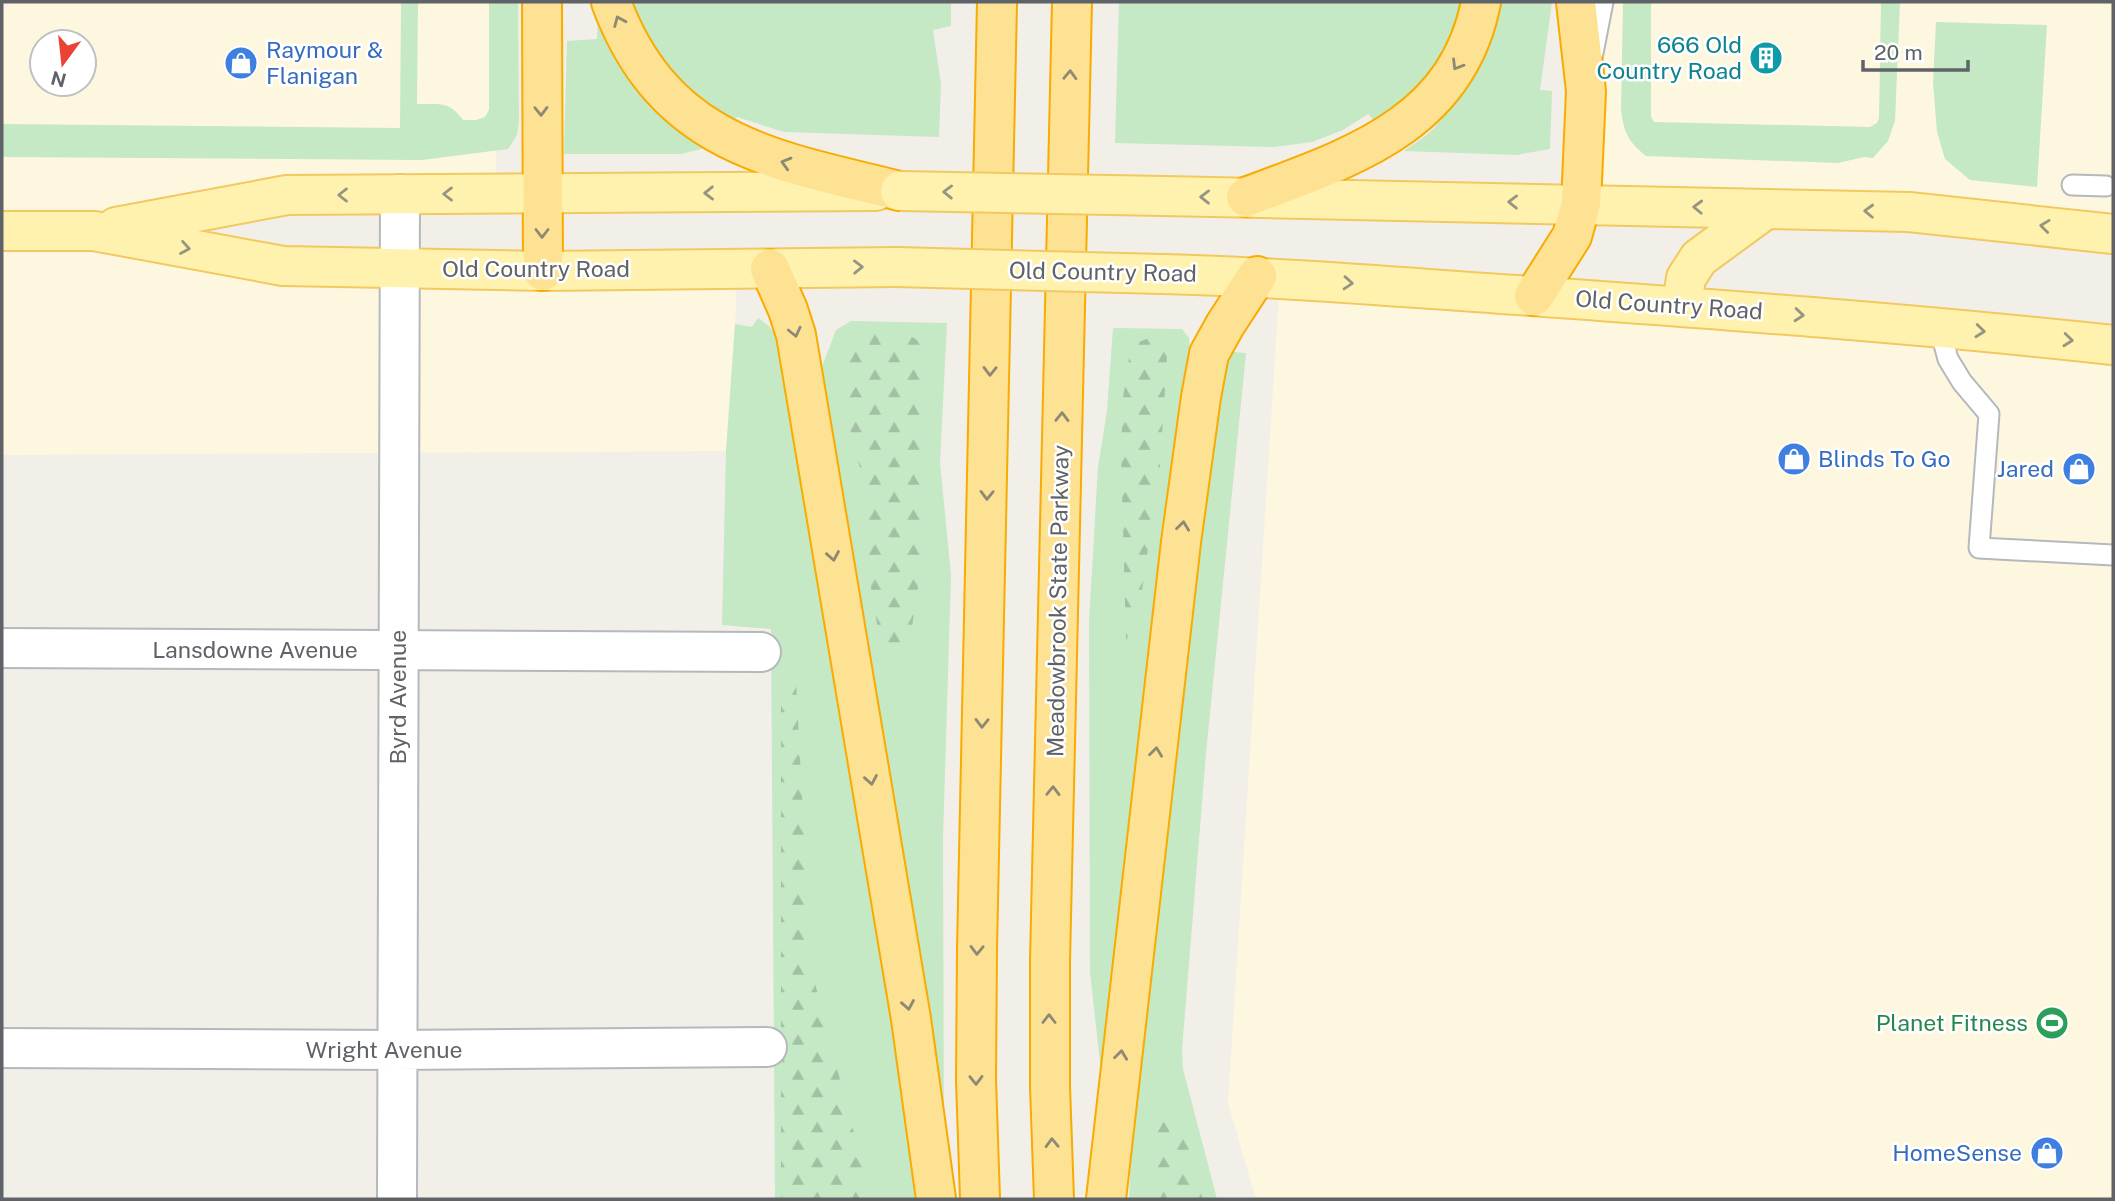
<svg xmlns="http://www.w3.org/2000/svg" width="2115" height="1201" font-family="'Public Sans',sans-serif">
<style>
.commercial{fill:#fef7e0;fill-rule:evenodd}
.green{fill:#c5e8c5}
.forest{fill:url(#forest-firs)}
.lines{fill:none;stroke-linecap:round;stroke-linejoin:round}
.lane-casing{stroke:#b5b8bc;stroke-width:23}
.street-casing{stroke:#b5b8bc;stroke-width:42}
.primary-casing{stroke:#f2c960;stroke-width:42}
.highway-casing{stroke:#f9ab00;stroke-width:42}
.lane{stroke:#fff;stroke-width:19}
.street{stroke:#fff;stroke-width:38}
.primary{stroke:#fff2af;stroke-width:38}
.highway{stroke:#fde293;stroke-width:38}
.primary-bridge-casing{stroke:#f2c960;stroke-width:42;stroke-linecap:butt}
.primary-bridge{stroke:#fff2af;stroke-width:38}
.oneway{stroke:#8e8975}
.oneway2{stroke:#979581}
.labels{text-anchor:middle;stroke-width:5;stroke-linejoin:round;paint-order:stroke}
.culture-label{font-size:23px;fill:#0d838f;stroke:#fff;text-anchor:end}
.shop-label{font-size:23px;fill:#366cbe;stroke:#fff;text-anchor:start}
.street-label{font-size:23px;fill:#5f6368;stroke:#fff}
.leisure-label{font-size:23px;fill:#27864d;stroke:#fff;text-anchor:end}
</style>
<defs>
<pattern id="forest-firs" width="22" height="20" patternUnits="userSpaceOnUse" patternTransform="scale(1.75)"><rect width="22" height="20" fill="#c5e8c5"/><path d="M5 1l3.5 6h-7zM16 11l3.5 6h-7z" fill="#a3c0a4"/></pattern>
</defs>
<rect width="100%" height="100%" fill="#f1efe8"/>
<!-- commercial -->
<path class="commercial" d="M 2,2 L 497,2 L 496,195 L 96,231 L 283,266 L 735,269 L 736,308 L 726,451 L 2,455 ZM 42,42 L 84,42 L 84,84 L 42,84 Z
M 1576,2 L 2113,2 L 2113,234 L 1581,204 Z
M 1280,278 L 2113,345 L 2113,1199 L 1256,1199 L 1228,1103 Z"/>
<!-- green -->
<path class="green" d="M 401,2 L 418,2 L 417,104 C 440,105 448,100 463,120 L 476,120 L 485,117 L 489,110 L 489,2 L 518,2 L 519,121 L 517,135 L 508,149 L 422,160 L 2,157 L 2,124 L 400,128 Z
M 629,2 L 951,2 L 951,26 L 933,30 L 941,84 L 939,137 L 784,132 L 737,117 L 726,128 L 645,44 Z
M 1119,2 L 1470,2 L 1451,50 L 1382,129 L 1368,114 L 1343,130 L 1312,142 L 1274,147 L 1115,143 Z
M 1500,2 L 1552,2 L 1540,90 L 1552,91 L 1550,149 L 1516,155 L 1404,151 C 1413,144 1426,137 1434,128 C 1466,93 1485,46 1500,2 Z
M 1623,2 L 1651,2 L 1651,117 L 1654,122 L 1870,127 L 1877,123 L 1879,118 L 1881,2 L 1900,2 L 1895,121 L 1888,141 L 1873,158 L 1864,157 L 1838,163 L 1646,156 C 1628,141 1624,133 1621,110 Z
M 598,10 C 612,49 631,84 660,115 C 672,128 690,137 705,148 L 681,154 L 564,154 L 567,41 L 597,39 Z
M 1936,22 L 2047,25 L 2037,187 L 1970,180 L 1945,159 L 1937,132 L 1933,82 Z
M 758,318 L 769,326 L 781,344 L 875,906 L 921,1199 L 775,1199 L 771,629 L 722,625 L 726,451 L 735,324 L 752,327 Z
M 851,321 L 947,323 L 940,463 L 951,575 L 943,838 L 944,1165 L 820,372 L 836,330 Z
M 1113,328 L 1182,329 L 1189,338 L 1191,363 L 1168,492 L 1102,1081 L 1090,972 L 1089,622 L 1098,467 L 1107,411 Z
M 1232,352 L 1246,353 L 1206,753 L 1182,1050 L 1183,1069 L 1217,1199 L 1129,1199 L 1131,1150 L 1217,372 Z"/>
<!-- forest -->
<path class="forest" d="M 902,331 L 922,343 L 926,375 L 922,561 L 908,653 L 902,654 L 880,642 L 868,569 L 869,502 L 851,434 L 842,371 L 845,343 L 859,333 Z
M 1149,338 L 1168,341 L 1160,466 L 1138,618 L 1126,640 L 1121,455 L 1123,398 L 1131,345 Z
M 795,662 L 811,968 L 871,1199 L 781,1199 L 781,702 Z
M 1170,1110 L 1186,1131 L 1192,1164 L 1203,1199 L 1158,1199 L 1148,1134 Z"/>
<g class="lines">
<defs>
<path id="lane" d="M 1593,53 L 1603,2
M 2072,185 L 2106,186
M 1939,326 L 1948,359 L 1962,382 L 1989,414 L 1979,548 L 2113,555"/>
<path id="street" d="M 2,648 L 761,652
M 2,1048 L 397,1050 L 767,1047
M 397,1199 L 400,194"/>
<path id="primary" d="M 1163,196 L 1909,212 L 2113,234
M 116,227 L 287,195 L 876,191
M 2,231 L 94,231 L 283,266 L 543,271 L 897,267
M 1162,274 C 1285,277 1409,288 1532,296 C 1726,310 1920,324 2113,345
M 1682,305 L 1686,278 L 1699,258 L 1766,209"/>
<path id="highway" d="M 542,2 L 543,271
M 611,2 C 664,144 769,159 900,191
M 1246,197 C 1349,158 1457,126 1481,2
M 770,269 L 788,310 L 796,335 L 911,1019 L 936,1199
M 1534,296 L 1572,236 L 1581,204 L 1586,91 L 1576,2
M 980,1199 L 976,1080 L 977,949 L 997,2
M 1054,1199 L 1050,1087 L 1050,961 L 1072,2
M 1106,1199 L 1181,542 L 1201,397 L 1209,354 L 1225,325 L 1257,276"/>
</defs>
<!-- lane casing -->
<use href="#lane" class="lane-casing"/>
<!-- street casing -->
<use href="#street" class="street-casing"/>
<!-- primary casing -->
<use href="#primary" class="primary-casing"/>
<!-- highway casing -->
<use href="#highway" class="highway-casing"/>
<!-- lane -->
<use href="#lane" class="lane"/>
<!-- street -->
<use href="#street" class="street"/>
<!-- primary -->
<use href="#primary" class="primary"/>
<!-- highway -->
<use href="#highway" class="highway"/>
<defs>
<path id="primary-bridge" d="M 900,191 L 1163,196
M 897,267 L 1162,274"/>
</defs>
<!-- primary-bridge casing -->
<use href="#primary-bridge" class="primary-bridge-casing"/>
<!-- primary-bridge -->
<use href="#primary-bridge" class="primary-bridge"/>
</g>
<!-- one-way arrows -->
<defs><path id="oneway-chevron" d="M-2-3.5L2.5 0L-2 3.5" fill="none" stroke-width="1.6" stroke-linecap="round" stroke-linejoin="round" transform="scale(1.75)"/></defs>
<g class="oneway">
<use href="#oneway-chevron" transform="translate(619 21) rotate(-113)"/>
<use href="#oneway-chevron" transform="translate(1457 65) rotate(121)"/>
<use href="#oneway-chevron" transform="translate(1070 75) rotate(-88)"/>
<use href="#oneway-chevron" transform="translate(541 111) rotate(89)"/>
<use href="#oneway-chevron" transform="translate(786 163) rotate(-164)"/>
<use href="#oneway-chevron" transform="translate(542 233) rotate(90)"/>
<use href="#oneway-chevron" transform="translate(795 332) rotate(77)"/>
<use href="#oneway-chevron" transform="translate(990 371) rotate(91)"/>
<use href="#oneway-chevron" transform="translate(1062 417) rotate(-89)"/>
<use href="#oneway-chevron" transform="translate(987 495) rotate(91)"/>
<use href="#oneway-chevron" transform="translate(1183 526) rotate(-83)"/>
<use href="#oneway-chevron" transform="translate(833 556) rotate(80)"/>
<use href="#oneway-chevron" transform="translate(982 723) rotate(91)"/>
<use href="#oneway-chevron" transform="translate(1156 752) rotate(-83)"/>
<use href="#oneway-chevron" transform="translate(871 780) rotate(80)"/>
<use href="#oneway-chevron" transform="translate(1053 791) rotate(-89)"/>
<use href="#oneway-chevron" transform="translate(977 950) rotate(91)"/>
<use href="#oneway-chevron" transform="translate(908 1005) rotate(80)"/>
<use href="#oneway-chevron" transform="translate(1049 1019) rotate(-90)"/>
<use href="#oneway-chevron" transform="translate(1121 1055) rotate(-83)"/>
<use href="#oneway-chevron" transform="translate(976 1080) rotate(89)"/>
<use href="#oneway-chevron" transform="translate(1052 1143) rotate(-92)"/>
</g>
<g class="oneway2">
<use href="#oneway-chevron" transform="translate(948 192) rotate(-179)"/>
<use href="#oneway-chevron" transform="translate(709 193) rotate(179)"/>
<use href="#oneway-chevron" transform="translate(448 194) rotate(-180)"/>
<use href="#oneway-chevron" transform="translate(343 195) rotate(180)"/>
<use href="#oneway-chevron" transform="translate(1205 197) rotate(-179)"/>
<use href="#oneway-chevron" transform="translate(1513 202) rotate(-179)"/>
<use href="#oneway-chevron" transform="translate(1698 207) rotate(-178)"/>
<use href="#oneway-chevron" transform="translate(1869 211) rotate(-178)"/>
<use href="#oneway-chevron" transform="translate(2045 226) rotate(-173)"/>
<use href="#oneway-chevron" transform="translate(185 248) rotate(10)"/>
<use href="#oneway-chevron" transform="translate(858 267) rotate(-1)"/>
<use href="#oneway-chevron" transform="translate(1348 283) rotate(4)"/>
<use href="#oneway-chevron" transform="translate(1799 315) rotate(5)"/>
<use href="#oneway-chevron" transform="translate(1980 331) rotate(6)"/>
<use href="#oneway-chevron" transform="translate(2068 340) rotate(6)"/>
</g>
<!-- icons -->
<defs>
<symbol id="building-disc" viewBox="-11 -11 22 22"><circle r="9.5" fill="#0f9aa8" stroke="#fff"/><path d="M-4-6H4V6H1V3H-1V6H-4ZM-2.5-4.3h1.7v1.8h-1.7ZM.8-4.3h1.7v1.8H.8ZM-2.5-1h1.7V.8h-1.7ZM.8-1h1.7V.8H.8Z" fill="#fff"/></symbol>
<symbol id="shop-disc" viewBox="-11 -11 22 22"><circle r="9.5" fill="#3f7fe0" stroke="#fff"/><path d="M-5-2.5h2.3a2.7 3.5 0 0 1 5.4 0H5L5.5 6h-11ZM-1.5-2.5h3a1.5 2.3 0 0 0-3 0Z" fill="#fff"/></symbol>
<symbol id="stadium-disc" viewBox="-11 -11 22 22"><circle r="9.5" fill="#2e9e5b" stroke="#fff"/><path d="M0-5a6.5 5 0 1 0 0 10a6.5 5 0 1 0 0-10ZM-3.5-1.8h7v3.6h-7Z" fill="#fff"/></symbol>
</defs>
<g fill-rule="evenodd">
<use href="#building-disc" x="1747" y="39" width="38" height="38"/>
<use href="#shop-disc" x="222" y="44" width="38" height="38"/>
<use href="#shop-disc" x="1775" y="440" width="38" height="38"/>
<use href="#shop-disc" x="2060" y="450" width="38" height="38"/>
<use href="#stadium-disc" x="2033" y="1004" width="38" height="38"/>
<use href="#shop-disc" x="2028" y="1134" width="38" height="38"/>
</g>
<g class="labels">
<!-- culture labels -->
<g class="culture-label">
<text x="1742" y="53">666 Old<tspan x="1742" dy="26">Country Road</tspan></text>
</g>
<!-- shop labels -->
<g class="shop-label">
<text x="266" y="58">Raymour &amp;<tspan x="266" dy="26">Flanigan</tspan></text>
<text x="1818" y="467">Blinds To Go</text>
<text x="2054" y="477" text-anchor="end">Jared</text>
<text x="2022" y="1161" text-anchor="end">HomeSense</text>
</g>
<!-- street labels -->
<g class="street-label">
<text x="536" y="277">Old Country Road</text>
<text transform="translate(1103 272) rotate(1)" y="8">Old Country Road</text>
<text transform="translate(1669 305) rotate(4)" y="8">Old Country Road</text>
<text transform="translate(1058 601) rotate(-89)" y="8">Meadowbrook State Parkway</text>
<text x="255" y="658">Lansdowne Avenue</text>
<text transform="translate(398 697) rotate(-90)" y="8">Byrd Avenue</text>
<text x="384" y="1058">Wright Avenue</text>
</g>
<!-- leisure labels -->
<g class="leisure-label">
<text x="2028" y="1031">Planet Fitness</text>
</g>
</g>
<!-- border -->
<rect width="2115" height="1201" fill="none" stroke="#5f6368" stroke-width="7"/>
<!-- north arrow -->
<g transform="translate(63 63) rotate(195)"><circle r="33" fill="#ffffff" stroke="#bfc1c3" stroke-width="2"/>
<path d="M0-5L12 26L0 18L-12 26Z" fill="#ea4335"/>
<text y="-10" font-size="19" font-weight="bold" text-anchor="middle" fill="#5f6368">N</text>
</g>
<!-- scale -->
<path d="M1863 60v10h105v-10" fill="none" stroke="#5f6368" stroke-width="3.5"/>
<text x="1874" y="60" font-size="21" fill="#5f6368" stroke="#ffffff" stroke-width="5" paint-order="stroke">20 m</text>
</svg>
